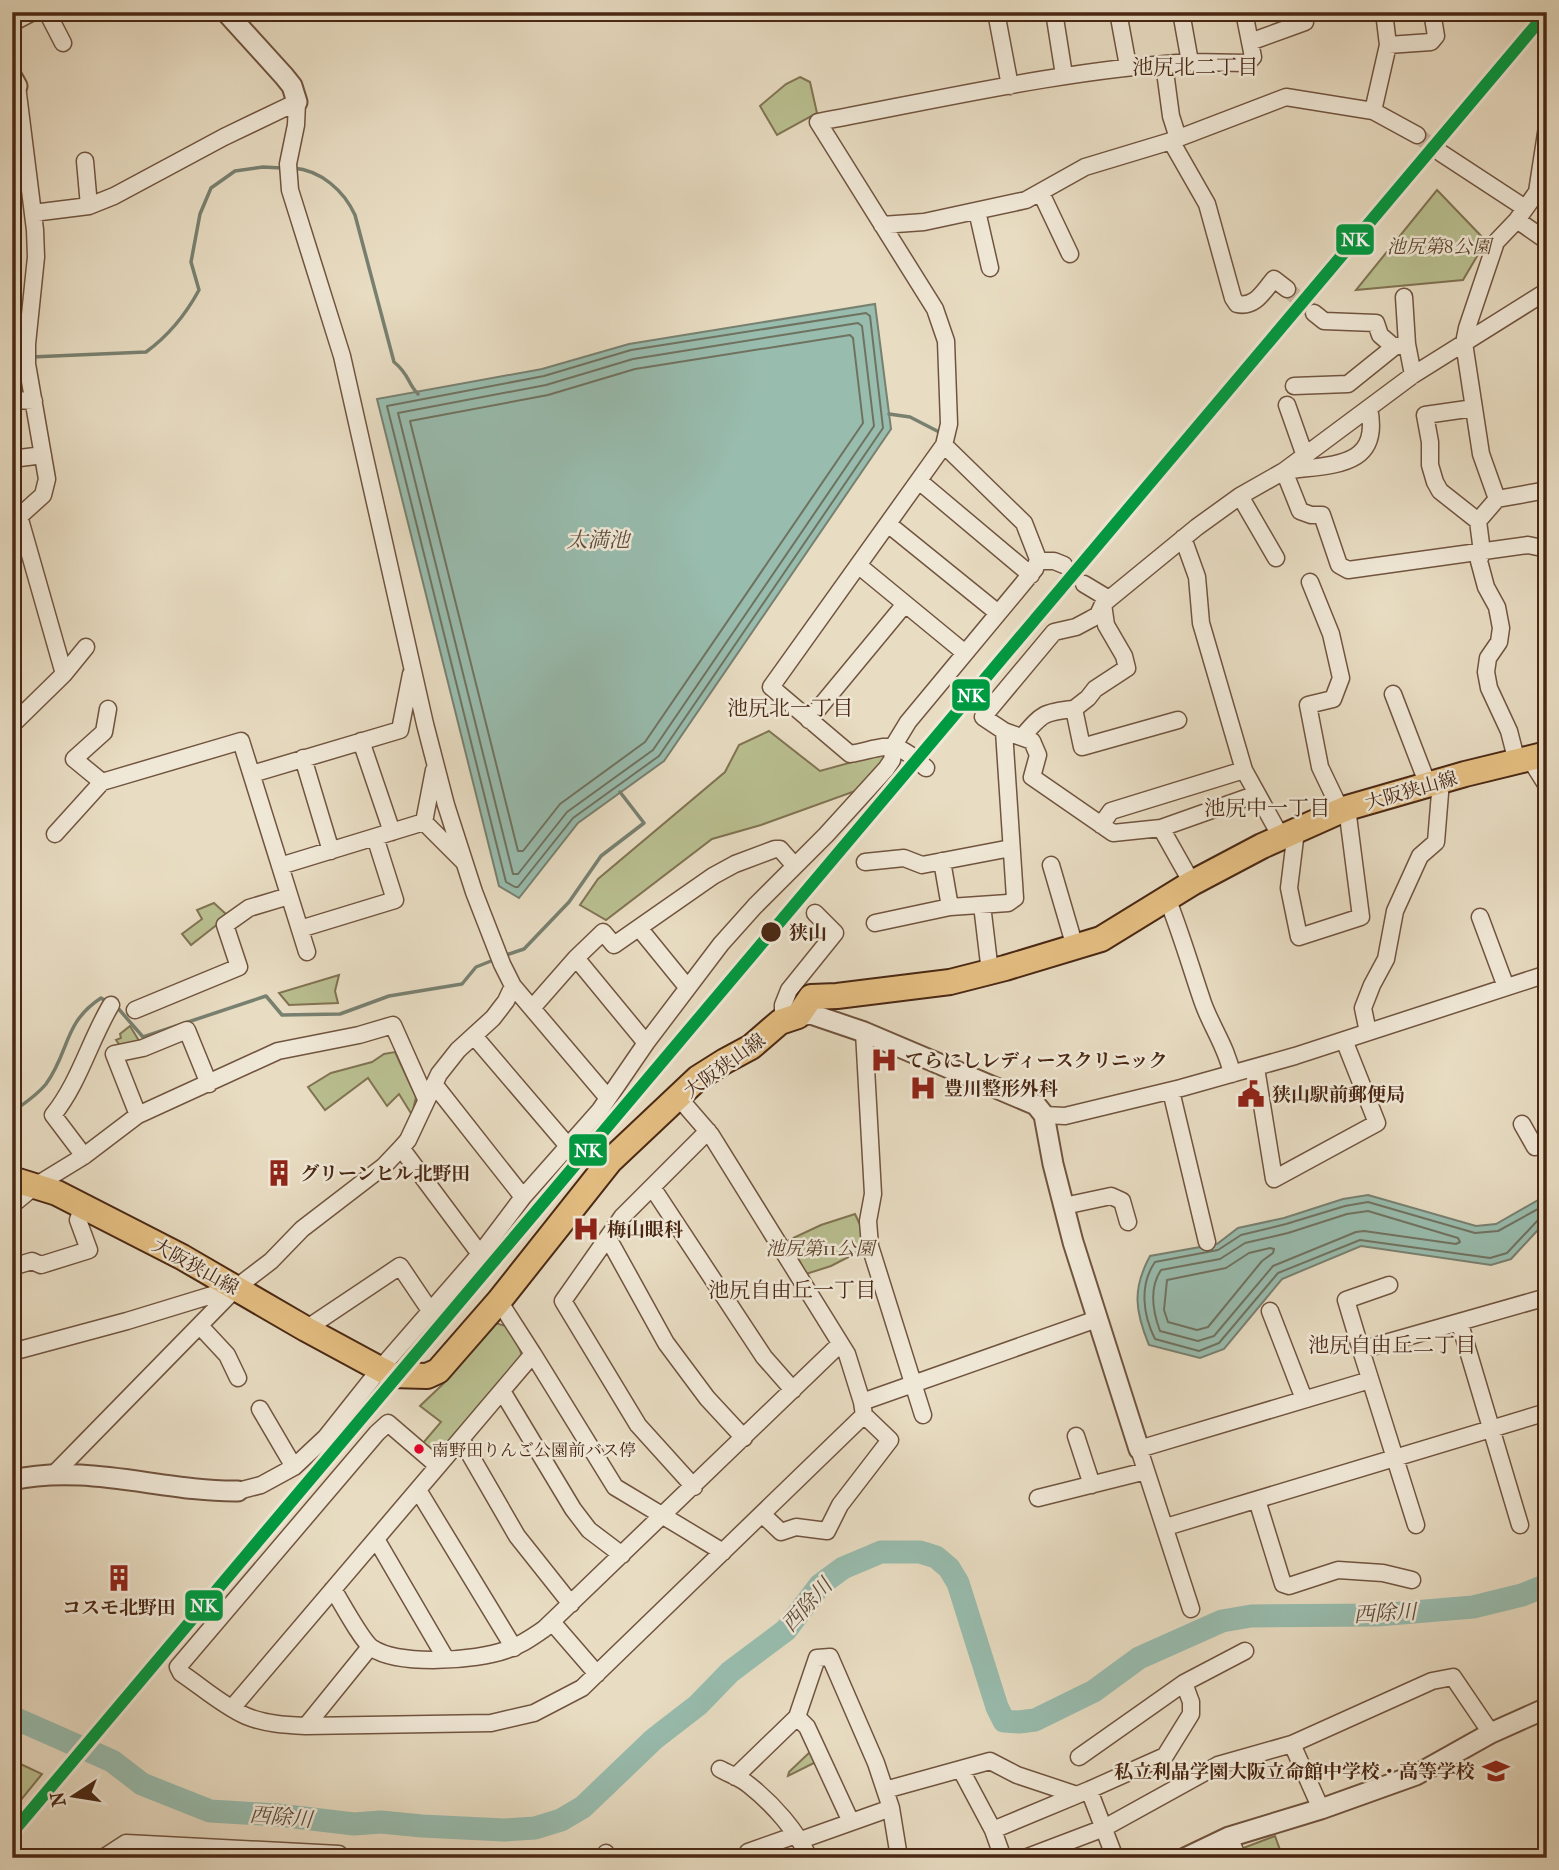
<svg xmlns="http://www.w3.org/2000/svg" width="1559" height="1870" font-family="'IM FELL French Canon','Noto Serif JP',serif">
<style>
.green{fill:#b9bf90;stroke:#817352;stroke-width:2}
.water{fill:#98bcae;stroke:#788070;stroke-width:2}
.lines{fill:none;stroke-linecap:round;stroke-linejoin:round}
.shore{stroke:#707260;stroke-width:2}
.stream{stroke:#788070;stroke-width:3.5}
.river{stroke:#98bcae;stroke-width:23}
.minor-tunnel{stroke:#c8b89f;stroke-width:16;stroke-dasharray:16 8;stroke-linecap:butt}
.minor-casing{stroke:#71543f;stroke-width:19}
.tertiary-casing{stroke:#71543f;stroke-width:23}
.primary-casing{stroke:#492713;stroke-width:28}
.minor{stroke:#f0e8d7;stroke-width:16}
.tertiary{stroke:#f0e8d7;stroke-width:19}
.primary{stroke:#e4be81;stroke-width:24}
.rail-1-casing{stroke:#f0e8d7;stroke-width:18}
.rail-1{stroke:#009a41;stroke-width:12}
.stop-dot{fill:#492713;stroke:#f0e8d7;stroke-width:2.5}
.bus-dot{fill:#e4002b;stroke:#f0e8d7;stroke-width:2.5}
.labels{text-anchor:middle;stroke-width:5;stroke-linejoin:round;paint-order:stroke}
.bus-label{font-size:17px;fill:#492713;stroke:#f0e8d7;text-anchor:start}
.park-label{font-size:19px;font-style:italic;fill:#5f452c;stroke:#f0e8d7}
.street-label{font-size:19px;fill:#492713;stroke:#f0e8d7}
.stop-label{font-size:19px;font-weight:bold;fill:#492713;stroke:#f0e8d7;text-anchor:start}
.poi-label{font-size:19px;font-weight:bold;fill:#492713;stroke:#f0e8d7;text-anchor:start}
.neighbourhood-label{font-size:21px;fill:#492713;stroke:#f0e8d7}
.water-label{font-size:21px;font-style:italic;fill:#5d4c3a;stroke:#f0e8d7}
.line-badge{stroke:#f0e8d7;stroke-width:2.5}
.badge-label{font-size:19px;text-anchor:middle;font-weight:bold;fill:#fff}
</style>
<rect width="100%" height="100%" fill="#e8dcc2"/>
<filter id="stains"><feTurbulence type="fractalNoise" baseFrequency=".00286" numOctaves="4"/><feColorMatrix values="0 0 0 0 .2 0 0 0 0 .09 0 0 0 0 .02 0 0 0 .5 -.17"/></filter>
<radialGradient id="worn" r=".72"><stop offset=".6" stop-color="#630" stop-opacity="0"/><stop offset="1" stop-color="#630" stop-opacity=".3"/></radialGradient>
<!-- green -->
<path class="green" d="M 800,77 L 810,82 L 817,113 L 777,135 L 760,106 L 786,84 Z
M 1437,190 L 1486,241 L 1463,280 L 1356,290 Z
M 769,731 L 820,771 L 892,751 L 872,785 L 761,825 L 712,839 L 606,920 L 580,905 L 598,879 L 725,772 L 739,745 Z
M 214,903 L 228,916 L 191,945 L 182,934 L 202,919 L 197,910 Z
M 339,975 L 335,991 L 338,1003 L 289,1005 L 279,993 Z
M 130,1026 L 141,1044 L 121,1047 L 116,1040 L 121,1038 L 120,1034 Z
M 395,1052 L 416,1097 L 412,1115 L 399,1094 L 387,1106 L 368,1078 L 325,1110 L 308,1087 L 331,1073 L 372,1062 L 384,1054 Z
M 855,1214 L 870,1246 L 831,1266 L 806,1274 L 789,1240 L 821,1225 Z
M 495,1323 L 506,1326 L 519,1347 L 522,1356 L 441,1451 L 435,1452 L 423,1443 L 441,1422 L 420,1406 L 443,1384 Z
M 811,1751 L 816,1762 L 788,1776 L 789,1772 Z
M 12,1760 L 42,1774 L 12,1811 Z
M 1275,1836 L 1283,1858 L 1247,1858 L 1243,1848 Z"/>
<!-- water -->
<path class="water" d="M 875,304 L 891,429 L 664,761 L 578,823 L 519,898 L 499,886 L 377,399 L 542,369 L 629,344 Z
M 1368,1195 L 1476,1226 L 1496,1224 L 1547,1195 L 1547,1220 L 1511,1259 L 1491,1265 L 1361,1246 L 1282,1279 L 1224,1349 L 1200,1358 L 1149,1345 C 1135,1311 1132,1289 1150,1256 L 1217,1244 L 1238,1228 L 1284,1218 L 1343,1199 Z"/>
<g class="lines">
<!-- shore -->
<path class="shore" d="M 866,313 L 870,316 L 883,428 L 659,756 L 573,818 L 518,887 L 515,887 L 506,882 L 387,406 L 544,376 L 631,350 Z
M 858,323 L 862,326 L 874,426 L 653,750 L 567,812 L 518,874 L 513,874 L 398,413 L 546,385 L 633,359 Z
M 850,335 L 853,338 L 863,423 L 645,742 L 560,804 L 523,851 L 518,851 L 410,421 L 548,395 L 635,369 Z
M 1547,1204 L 1498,1231 L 1475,1233 L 1368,1202 L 1345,1206 L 1286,1224 L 1241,1235 L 1218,1250 L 1155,1262 C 1139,1285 1143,1315 1155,1339 L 1199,1351 L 1219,1343 L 1278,1273 L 1360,1240 L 1490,1258 L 1507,1253 L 1539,1219 L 1547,1216
M 1368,1211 L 1458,1238 L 1460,1242 L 1456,1244 L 1364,1231 L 1356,1232 L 1273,1266 L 1214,1336 L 1198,1341 L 1160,1331 C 1153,1312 1149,1288 1161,1270 L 1220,1259 L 1245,1243 L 1288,1233 L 1347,1214 Z
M 1270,1248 L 1274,1249 L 1273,1253 L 1262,1261 L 1208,1327 L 1197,1330 L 1168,1322 L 1164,1310 L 1167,1280 L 1226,1268 L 1249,1253 Z"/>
<!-- stream -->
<path class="stream" d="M 293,168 C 321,170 344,191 355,215 L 394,362 C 410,375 407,383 418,394
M 12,351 L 21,354
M 31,357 L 146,352 C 168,336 186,314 199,290 L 191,262 L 200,214 L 211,188 L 235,171 L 263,167 L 282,168
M 889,414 L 910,417 L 943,434
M 503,956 L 524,949 L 569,902 L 601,856 L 644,823 L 620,792
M 117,1007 L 143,1037 L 266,996 L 282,1015 L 340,1014 L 389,996 L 462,984 L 476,967 L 496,959
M 12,1112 C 24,1104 37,1095 46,1084 C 70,1051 63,1023 101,998 L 107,1002"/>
<!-- river -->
<path class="river" d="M 12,1717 L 112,1761 L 142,1784 L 210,1811 L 278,1815 L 354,1824 L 381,1822 L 422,1826 L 504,1830 L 535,1828 L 561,1820 L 583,1807 L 654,1739 L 698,1705 L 730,1672 L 786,1630 L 820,1585 L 843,1568 L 881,1552 L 920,1552 L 936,1557 L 949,1568 L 958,1583 L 997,1707 L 1004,1721 L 1019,1722 L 1035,1720 L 1094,1691 L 1139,1658 L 1222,1621 L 1251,1616 L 1378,1615 L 1473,1607 L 1522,1595 L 1547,1585"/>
<!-- minor-tunnel -->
<path class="minor-tunnel" d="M 1417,135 L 1441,153
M 1287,289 L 1314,313
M 1064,565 L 1084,584"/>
<defs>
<path id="minor" d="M 47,12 L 63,43
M 996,12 L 1010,86
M 1054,12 L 1064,75
M 1118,12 L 1128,66
M 12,23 L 33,12
M 1250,42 L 1305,22 L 1303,12
M 1388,45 L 1431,42 L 1436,36 L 1432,12
M 1190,62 L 1247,63 L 1253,57 L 1244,12
M 1164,64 L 1171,116 L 1178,138
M 1373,111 L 1388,45 L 1384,12
M 1171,141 L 1207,204 L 1233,298 L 1237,304 C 1255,308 1263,292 1274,279 L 1287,289
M 1441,153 L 1525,208
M 85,161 L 89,206
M 1041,193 L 1070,254
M 977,211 L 990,268
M 33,213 L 89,206 L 114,196 L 224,137 L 297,102 L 296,125 L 288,164 L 290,190 L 342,356 L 425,724 L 446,805 L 474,892 L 502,964 L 513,986 L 506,1001 L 493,1018 L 458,1050 L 439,1074 L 408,1140 L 401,1148 L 384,1166 L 302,1229 L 271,1261 L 237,1287 L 54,1474
M 1517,220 L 1547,241
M 882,225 L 924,222 L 1026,200 L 1085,167 L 1171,141 L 1286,97 L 1373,111 L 1417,135
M 1404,297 L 1407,344 L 1413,375
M 1314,313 L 1324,321 L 1376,323 L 1380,335 L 1394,347
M 1294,386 L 1348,384 L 1394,347 L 1407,344
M 12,400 L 34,401
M 1287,405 L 1305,456
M 1369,408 C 1382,470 1329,464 1284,471 L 1300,511 L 1311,515 L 1322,515 L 1339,565 L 1348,570 L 1528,545 L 1547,549
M 1474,408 L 1425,415 L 1430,442 L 1430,465 L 1435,482 L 1440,491 L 1478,521
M 12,459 L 43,455
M 919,481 L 1031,575
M 1240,496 L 1276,558
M 1497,499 L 1547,490
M 19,516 L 64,674
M 12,523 L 43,495 L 47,479 L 27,364 L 27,344 L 36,257 L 35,230 L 17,86
M 888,524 L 998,613
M 1183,538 L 1197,577 L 1201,623 L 1244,770 L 1281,837
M 1038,561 L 1054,561 L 1064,565
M 858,565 L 965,653
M 1310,582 L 1331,634 L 1341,678 L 1333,699 L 1308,705 L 1320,767 L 1341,811
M 1084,584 L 1109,599
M 1393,694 L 1428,785
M 108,709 L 104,732 L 74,759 L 102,782 L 241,741 L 307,952
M 1074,709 L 1088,698 L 1095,689 L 1127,668 L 1124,656 L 1106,625 L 1103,604
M 12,719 L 16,721 L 64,674 L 86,647
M 809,720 L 905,604
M 1022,737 C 1042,714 1043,712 1074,709 L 1082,747 L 1178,720
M 361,741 L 392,832
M 303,758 L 331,851
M 1530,759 L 1547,786
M 1517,762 L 1509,731 L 1489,688 L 1486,672 L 1488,658 L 1499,642 L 1501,628 L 1497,607 L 1486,587 L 1479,561 L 1482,552 L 1478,521 L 1497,499 L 1481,454 L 1464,343 L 1467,328 L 1496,242 L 1517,220 L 1537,192 L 1547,127
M 926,768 C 893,738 891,746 850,754 L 771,687 L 944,445 L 949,424 L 946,341 L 935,309 L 818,122 C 941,99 1065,70 1190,62 L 1181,12
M 252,774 L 400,730 L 411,674
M 424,822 L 434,770
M 1101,825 L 1111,811 L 1244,770
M 1161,828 L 1257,794
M 1296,831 L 1289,888 L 1299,937 L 1361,917 L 1347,808
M 55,834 L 102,782
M 942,861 L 950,907
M 865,862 L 904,858 L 922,865 L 1011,848
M 1051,865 L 1075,947
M 280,866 L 424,822 L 463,861
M 1192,883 L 1161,828 L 1113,833 L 1032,777 L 1038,755 L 1032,741 L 1004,731 L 983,717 L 1054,632 L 1076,627 L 1091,619 L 1098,615 L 1103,604 L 1197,527 L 1240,496 L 1284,471 L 1413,375 L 1547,291
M 1167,898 C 1181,933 1191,968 1203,1003 C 1212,1028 1227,1048 1232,1074
M 982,905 L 990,972
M 1480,917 L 1506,987
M 875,923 L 950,907 L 1008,903 L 1015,898 L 1004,731
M 639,928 L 687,987
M 300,929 L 395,900 L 375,837
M 576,958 L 646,1043
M 513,986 L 608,1098
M 533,1007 L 576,958 L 603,932 L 614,945 L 713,876 L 735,864 L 775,849 L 780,849 L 795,866
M 135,1010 L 239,967 L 225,925 L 249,908 L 289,896
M 783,1020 L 783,1005 L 789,990 L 835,933 L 815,913
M 864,1032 L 873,1194 L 868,1221 L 870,1246 L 923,1415
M 1368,1032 L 1363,1008 L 1372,985 L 1386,959 L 1395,911 L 1420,856 L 1436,842 L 1441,781
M 474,1036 L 568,1146
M 1256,1068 L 1274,1179 L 1377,1123 L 1344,1040
M 434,1084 L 523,1197
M 1171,1091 L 1207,1242
M 138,1115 L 114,1054 L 143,1048 L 187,1030 L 209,1084
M 1044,1115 L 1065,1116 L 1181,1088 L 1295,1056 L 1547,974
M 1522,1124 L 1535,1147 L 1547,1140
M 401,1148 L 480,1254
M 84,1156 L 53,1115 C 79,1083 90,1040 111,1005
M 652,1187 L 764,1357 L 793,1390
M 12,1205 L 35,1186 L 84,1156 L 138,1115 L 278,1051 L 359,1035 L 393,1025 L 426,1099
M 1064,1206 L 1111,1196 L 1122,1201 L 1128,1222
M 608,1238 L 666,1343 L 707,1398 L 744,1438
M 12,1267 L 32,1261 L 41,1265 L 89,1250 L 78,1220 L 83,1206
M 499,1301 L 533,1354 L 438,1466 L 388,1423 L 377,1433 L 178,1667 L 181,1673 C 202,1687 223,1706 246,1716 C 265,1724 286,1725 306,1726 L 491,1723 L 534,1713 L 582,1688 L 864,1415 L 862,1402 L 847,1354 L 711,1135 L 679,1098
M 1270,1311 L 1304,1399
M 1460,1324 L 1520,1525
M 200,1326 L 227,1355 L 238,1378
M 306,1329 L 400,1266 L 431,1312
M 1361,1350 L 1346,1300 L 1389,1285
M 12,1352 L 127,1321 L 235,1288
M 533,1354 L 615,1487 L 723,1552
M 502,1391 L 573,1509 L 589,1530 L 622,1555
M 862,1402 L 1097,1319
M 260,1409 L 294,1467
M 1076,1436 L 1092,1485
M 461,1439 L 517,1536 L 571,1604
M 694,1487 L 638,1425 L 563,1301 L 622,1217 L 708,1131
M 418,1490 L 514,1648
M 238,1491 L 261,1485 L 294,1467 L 326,1437 L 380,1369 L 480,1254 L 523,1197 L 600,1110 L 646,1043 L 721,944 L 755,906 L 826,835 L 886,769 L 892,760 L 894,745 L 908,722 L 1035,569 L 1038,559 L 1024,523 L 944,445
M 1038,1498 L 1146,1471
M 1257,1500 L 1283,1584 L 1289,1586 L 1338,1570 L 1383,1573 L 1412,1580
M 762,1514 L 781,1532 L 796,1527 L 827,1531 L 840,1505 L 890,1440 L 864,1415
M 1416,1525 L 1361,1350 L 1547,1297
M 1166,1527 L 1547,1412
M 376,1539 L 446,1659
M 333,1589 C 341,1602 362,1641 372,1648 C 399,1666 476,1661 506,1650 C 520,1646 532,1637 544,1629 L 840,1344
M 1191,1609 L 1139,1449 L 1370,1380
M 552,1622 L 597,1674
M 232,1708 L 438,1466
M 797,1717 L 807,1727 L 851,1822
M 306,1726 L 370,1647
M 1292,1744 L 1432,1681 L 1453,1677 L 1491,1733
M 1079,1757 L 1184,1683 L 1245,1651
M 720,1769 C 729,1774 741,1778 749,1785 C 773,1804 797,1831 809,1858
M 961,1770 L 993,1830 L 1003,1858
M 735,1777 L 797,1717 L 817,1658 L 830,1657 L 876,1763 L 891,1808 L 801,1840
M 885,1790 L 990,1761 L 1017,1775 L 1077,1795
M 1089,1790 L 1115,1858
M 891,1808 L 898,1851 L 903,1858
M 993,1830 L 1089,1790 L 1165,1756 L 1191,1714 L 1191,1702 L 1184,1683
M 1229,1837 L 1238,1858
M 606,1853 L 608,1858
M 103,1858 L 126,1843 L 339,1854 L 339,1858
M 751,1858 L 748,1852 L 796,1835
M 1025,1858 L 1104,1828 L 1218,1765 L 1292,1744 L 1321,1809"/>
<path id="tertiary" d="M 226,12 L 284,76 L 292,86 L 297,102
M 12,77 L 17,86
M 798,1016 L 811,1014 L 864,1032 L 1036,1105 L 1044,1115 L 1053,1164 L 1073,1242 L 1139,1449
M 12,1480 C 87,1463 163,1492 238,1491
M 1185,1858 L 1229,1837 L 1321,1809 L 1416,1775 L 1491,1733 L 1547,1708"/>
<path id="primary" d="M 12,1179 L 57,1193 L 182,1257 L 306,1329 L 391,1375 L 427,1376 L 438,1371 L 499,1301 L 610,1161 L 698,1078 L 725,1061 L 751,1047 L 780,1022 L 798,1016 L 811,997 L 837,996 L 950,982 L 1005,968 L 1101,939 L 1192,883 L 1262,846 L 1347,808 L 1465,774 L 1547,754"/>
</defs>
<!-- minor casing -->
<use href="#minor" class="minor-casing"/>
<!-- tertiary casing -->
<use href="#tertiary" class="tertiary-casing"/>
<!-- primary casing -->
<use href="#primary" class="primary-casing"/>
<!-- minor -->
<use href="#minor" class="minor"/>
<!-- tertiary -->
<use href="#tertiary" class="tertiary"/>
<!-- primary -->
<use href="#primary" class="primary"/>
<defs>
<path id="rail-1" d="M 12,1833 L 1547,12"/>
</defs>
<!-- rail-1 casing -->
<use href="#rail-1" class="rail-1-casing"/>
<!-- rail-1 -->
<use href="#rail-1" class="rail-1"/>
</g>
<!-- icons -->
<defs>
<symbol id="hospital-bare" viewBox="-9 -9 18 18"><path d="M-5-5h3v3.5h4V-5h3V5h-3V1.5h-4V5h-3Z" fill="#8f2418" stroke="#f0e8d7" stroke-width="2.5" paint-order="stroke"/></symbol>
<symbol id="civic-bare" viewBox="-9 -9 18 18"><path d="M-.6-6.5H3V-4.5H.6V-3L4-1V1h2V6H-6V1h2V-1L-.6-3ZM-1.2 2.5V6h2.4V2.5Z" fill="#8f2418" stroke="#f0e8d7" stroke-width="2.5" paint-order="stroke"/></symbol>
<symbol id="building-bare" viewBox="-9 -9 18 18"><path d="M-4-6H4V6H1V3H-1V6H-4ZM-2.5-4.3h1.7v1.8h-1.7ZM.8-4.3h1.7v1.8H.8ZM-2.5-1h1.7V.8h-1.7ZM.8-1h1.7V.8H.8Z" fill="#8f2418" stroke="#f0e8d7" stroke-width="2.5" paint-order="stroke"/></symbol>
<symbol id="school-bare" viewBox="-9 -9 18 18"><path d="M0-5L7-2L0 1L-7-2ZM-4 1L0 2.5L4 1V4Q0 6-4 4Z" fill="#8f2418" stroke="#f0e8d7" stroke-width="2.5" paint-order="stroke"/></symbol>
</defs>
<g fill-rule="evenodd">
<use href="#hospital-bare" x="865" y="1041" width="38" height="38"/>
<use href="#hospital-bare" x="904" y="1069" width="38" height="38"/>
<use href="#civic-bare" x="1232" y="1075" width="38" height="38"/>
<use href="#building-bare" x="260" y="1154" width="38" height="38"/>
<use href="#hospital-bare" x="567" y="1210" width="38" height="38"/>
<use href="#building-bare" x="100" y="1559" width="38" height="38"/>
<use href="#school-bare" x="1477" y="1752" width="38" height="38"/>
</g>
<!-- markers -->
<circle class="stop-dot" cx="771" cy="932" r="11"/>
<circle class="bus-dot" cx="419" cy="1449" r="6"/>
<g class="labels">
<!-- bus labels -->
<g class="bus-label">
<text x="432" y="1456">南野田りんご公園前バス停</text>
</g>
<!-- park labels -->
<g class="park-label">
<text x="1439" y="253">池尻第8公園</text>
<text x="820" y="1255">池尻第11公園</text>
</g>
<!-- street labels -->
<g class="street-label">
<text transform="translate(1411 790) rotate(-16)" y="7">大阪狭山線</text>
<text transform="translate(724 1065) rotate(-36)" y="7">大阪狭山線</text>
<text transform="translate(196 1266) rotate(29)" y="7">大阪狭山線</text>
</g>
<!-- stop labels -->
<g class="stop-label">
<text x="789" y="939">狭山</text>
</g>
<!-- poi labels -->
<g class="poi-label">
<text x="905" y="1067">てらにしレディースクリニック</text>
<text x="944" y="1095">豊川整形外科</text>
<text x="1272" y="1101">狭山駅前郵便局</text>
<text x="300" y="1180">グリーンヒル北野田</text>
<text x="607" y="1236">梅山眼科</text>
<text x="119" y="1614" text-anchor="middle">コスモ北野田</text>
<text x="1475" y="1778" text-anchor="end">私立利晶学園大阪立命館中学校・高等学校</text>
</g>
<!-- neighbourhood labels -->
<g class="neighbourhood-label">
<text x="1195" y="74">池尻北二丁目</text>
<text x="790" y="715">池尻北一丁目</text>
<text x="1267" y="815">池尻中一丁目</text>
<text x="792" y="1297">池尻自由丘一丁目</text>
<text x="1392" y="1352">池尻自由丘二丁目</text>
</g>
<!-- water labels -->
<g class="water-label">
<text x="598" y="547">太満池</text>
<text transform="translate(807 1605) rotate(-48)" y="7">西除川</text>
<text transform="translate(1385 1613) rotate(-3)" y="7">西除川</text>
<text transform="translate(281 1817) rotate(5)" y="7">西除川</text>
</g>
</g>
<g class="line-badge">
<rect x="1335" y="223" width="40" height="33" rx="7" fill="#009a41"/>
<rect x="951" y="678" width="40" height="34" rx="7" fill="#009a41"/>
<rect x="568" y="1133" width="40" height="34" rx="7" fill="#009a41"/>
<rect x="184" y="1589" width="40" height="33" rx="7" fill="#009a41"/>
</g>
<g class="badge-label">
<text x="1355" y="246">NK</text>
<text x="971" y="702">NK</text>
<text x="588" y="1157">NK</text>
<text x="204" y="1612">NK</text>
</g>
<!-- margin -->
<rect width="1559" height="1870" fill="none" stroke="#e8dcc2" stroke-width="42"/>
<rect x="14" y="14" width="1531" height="1842" fill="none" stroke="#492713" stroke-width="3.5"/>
<rect x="21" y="21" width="1517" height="1828" fill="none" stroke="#492713" stroke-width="2"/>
<!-- north arrow -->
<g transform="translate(74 1796) rotate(258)" stroke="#f0e8d7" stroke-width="5" paint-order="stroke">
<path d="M0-5L12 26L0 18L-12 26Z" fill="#492713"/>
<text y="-10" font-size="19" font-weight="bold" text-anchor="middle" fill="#492713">N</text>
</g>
<rect width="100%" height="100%" filter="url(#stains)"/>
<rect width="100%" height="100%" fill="url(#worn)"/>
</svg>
